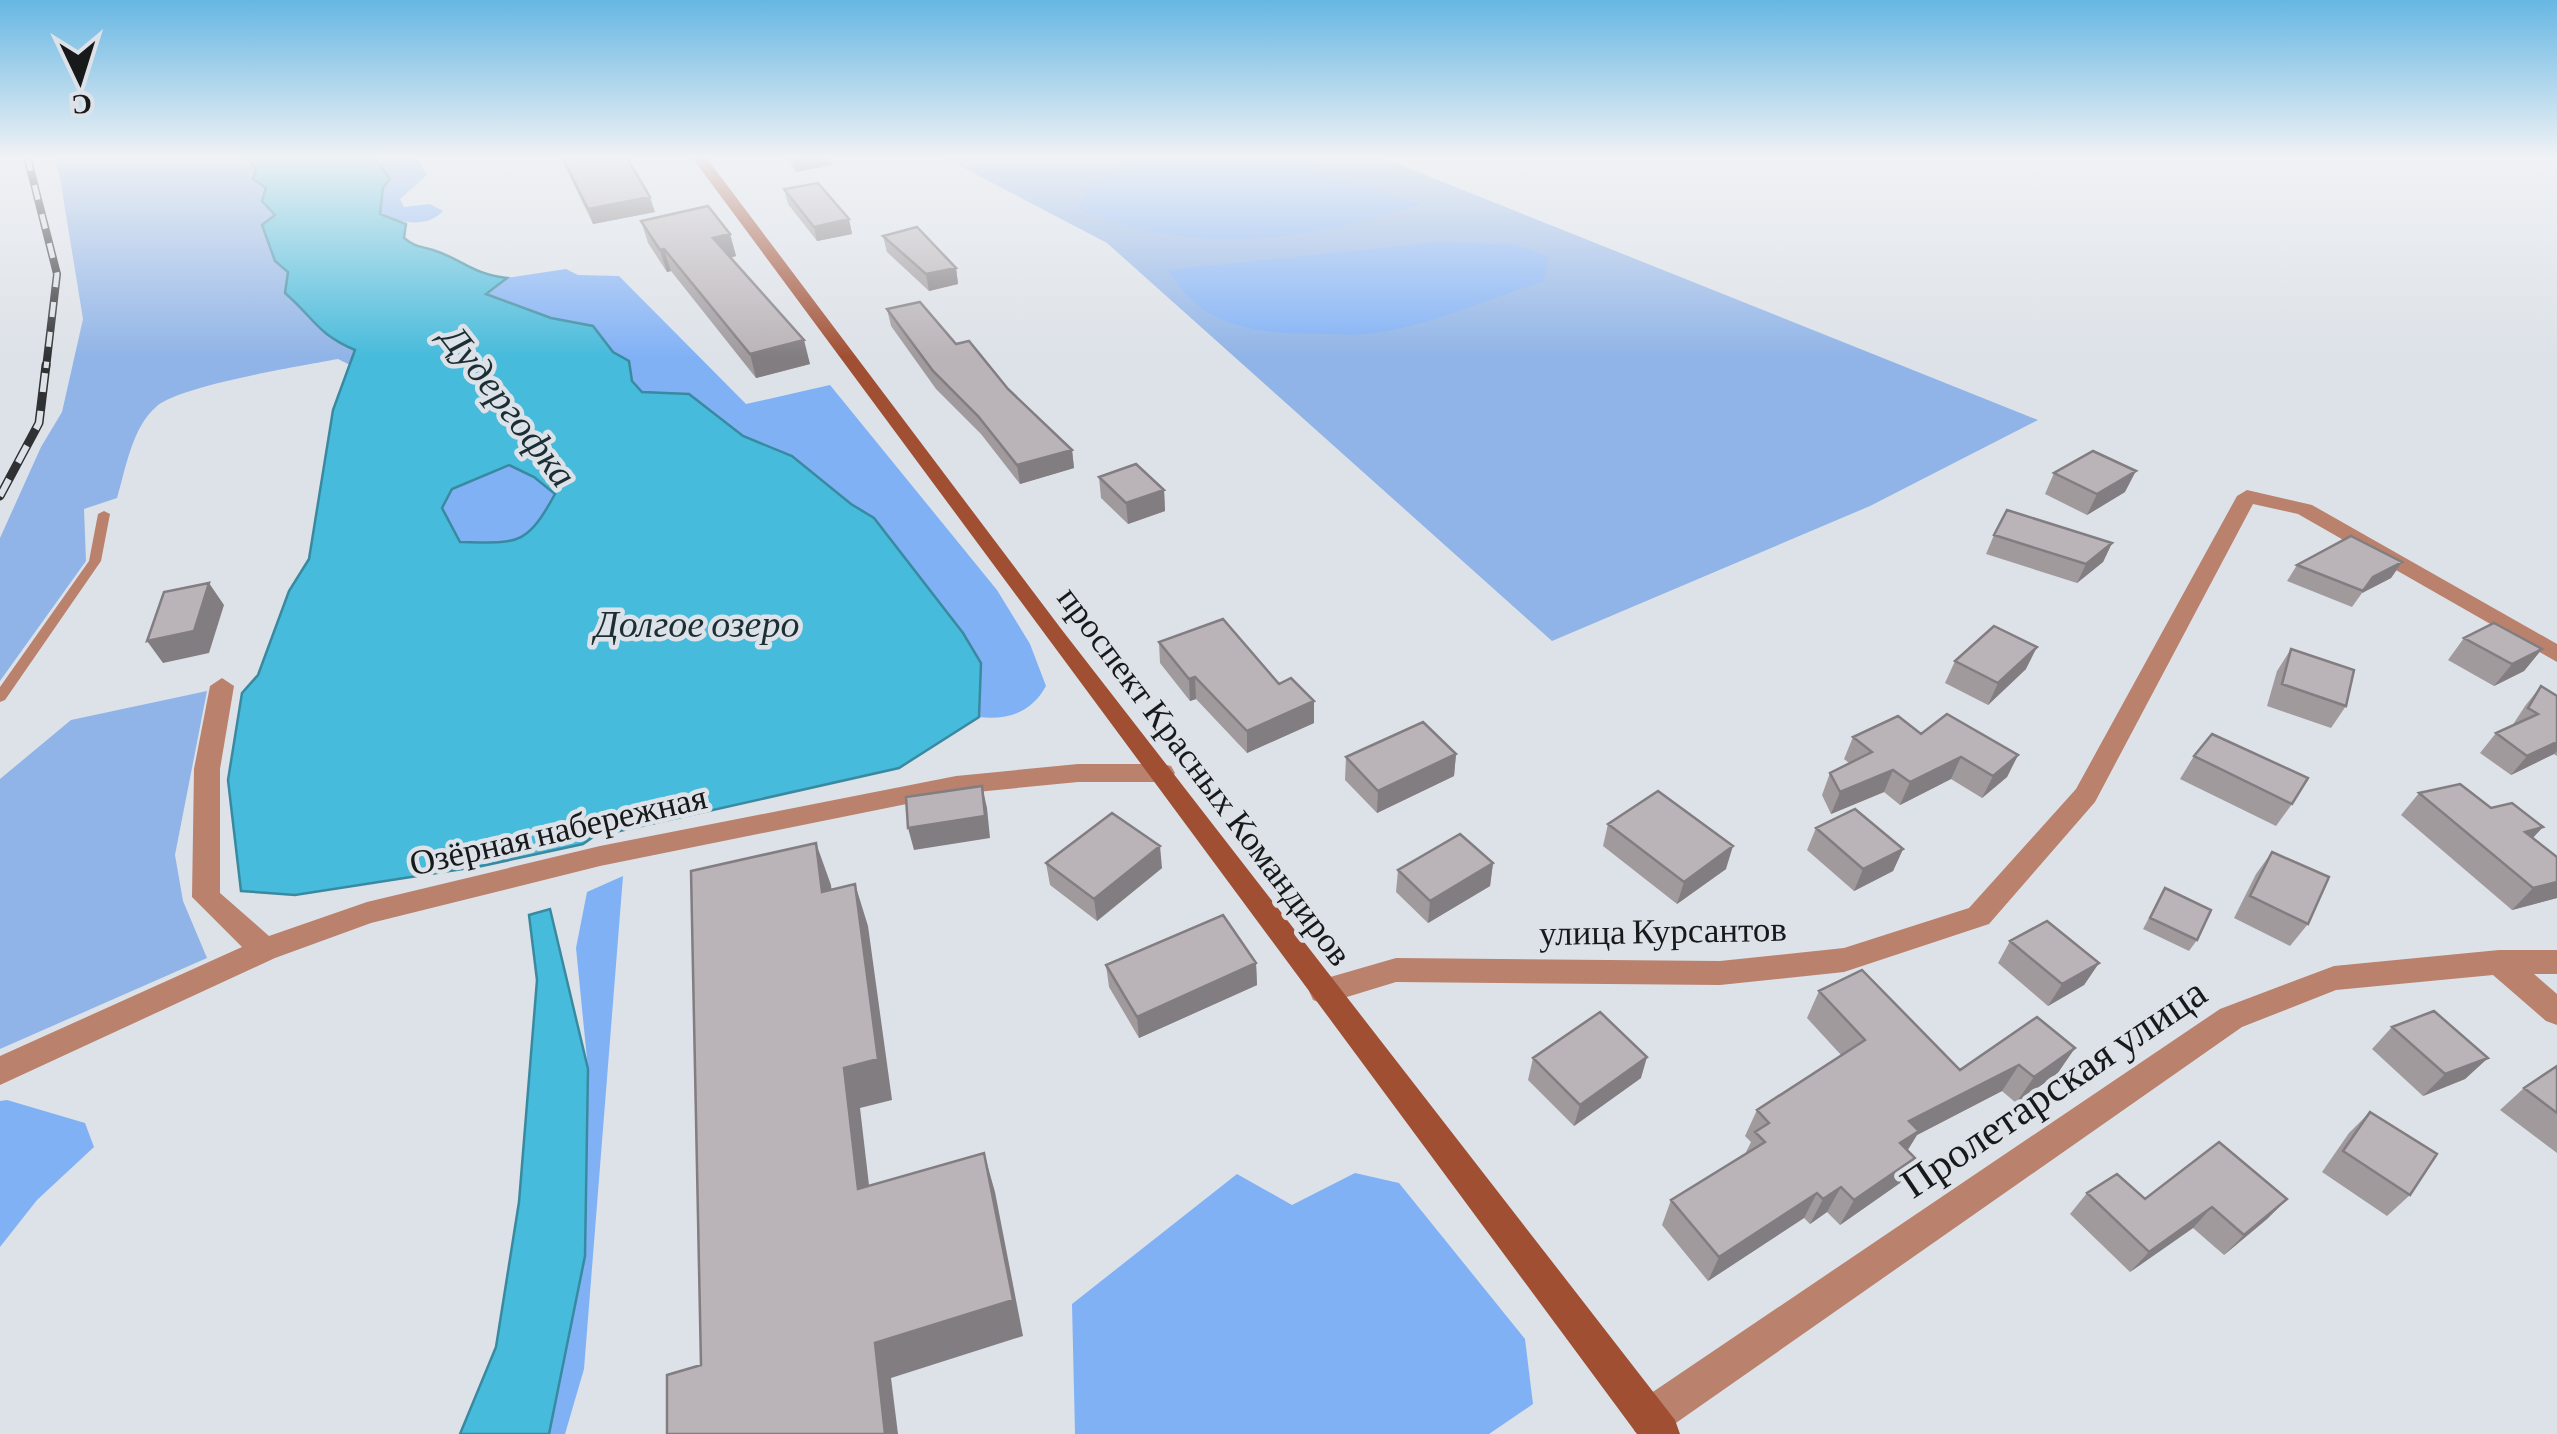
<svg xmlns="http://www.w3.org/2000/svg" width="2557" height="1434" font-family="'Crimson Pro',serif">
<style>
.green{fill:#90b4e7}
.forest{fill:#81b1f5}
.water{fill:#47bbdb;stroke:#398aa1;stroke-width:2.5;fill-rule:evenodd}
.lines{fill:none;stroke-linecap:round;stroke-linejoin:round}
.lane{fill:#ba816d;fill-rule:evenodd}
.street{fill:#ba816d;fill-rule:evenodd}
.secondary{fill:#a14f33;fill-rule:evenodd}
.rail-far1-casing{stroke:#2f3133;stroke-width:8}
.rail-casing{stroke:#2f3133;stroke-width:9}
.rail-far1{stroke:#dde2e8;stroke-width:5;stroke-dasharray:15;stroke-linecap:butt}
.rail{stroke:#dde2e8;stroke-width:6;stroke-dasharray:19;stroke-linecap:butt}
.wall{fill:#a09a9d}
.shaded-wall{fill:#827d80}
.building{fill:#bab3b7;stroke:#827d80;stroke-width:2.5}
.labels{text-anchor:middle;stroke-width:9;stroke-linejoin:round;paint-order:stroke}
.street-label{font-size:35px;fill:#18191b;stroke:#dde2e8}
.water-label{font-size:38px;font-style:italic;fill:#1a2e34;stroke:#dde2e8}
.near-street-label{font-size:42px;fill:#18191b;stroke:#dde2e8}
</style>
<rect width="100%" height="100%" fill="#dde2e8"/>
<!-- green -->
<path class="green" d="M 52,156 L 246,156 L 256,169 L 254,179 L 266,188 L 275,215 L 262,225 L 275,261 L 288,272 L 285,293 C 312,316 321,338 356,350 L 352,366 L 338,359 C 301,366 182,385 157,406 C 132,427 126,468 117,498 L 84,509 L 86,561 L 0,681 L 0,538 L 41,447 L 62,412 L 83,319 L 59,172 Z
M 941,156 L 1378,156 L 2038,420 L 1870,506 L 1552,641 L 1107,243 Z
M 207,691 L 175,855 L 183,901 L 207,958 L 0,1049 L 0,779 L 71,720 Z"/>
<!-- forest -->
<path class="forest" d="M 373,156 L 416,156 L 427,175 L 400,199 L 404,207 L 430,204 L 443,211 C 426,229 401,222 380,215 L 383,188 Z
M 1140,156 L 1319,156 L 1315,171 L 1420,204 C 1308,242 1190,257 1078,209 L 1091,183 Z
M 1440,242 L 1517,245 L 1549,257 L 1543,282 C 1488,298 1432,325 1375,333 C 1358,336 1339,334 1321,334 C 1261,334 1201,329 1168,270 Z
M 566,269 L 578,275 L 619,276 L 746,404 L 830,385 L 997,590 L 1030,644 L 1046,686 C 1031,713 1008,720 979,717 L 981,663 L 963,633 L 874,518 L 851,504 L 792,456 L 743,436 L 689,394 L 643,392 L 632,381 L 629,361 L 613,352 L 593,326 L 551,318 L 485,293 L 507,278 Z
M 509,465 L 534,477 L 556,494 C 523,549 521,542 460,542 L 442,507 L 452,489 Z
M 623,876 L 584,1369 L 565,1434 L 549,1434 L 585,1256 L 588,1069 L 576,948 L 587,892 Z
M 7,1100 L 85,1123 L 94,1147 L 37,1200 L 0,1247 L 0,1101 Z
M 1355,1173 L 1399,1183 L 1525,1339 L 1533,1404 L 1489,1434 L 1075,1434 L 1072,1304 L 1237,1174 L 1292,1205 Z"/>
<!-- water -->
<path class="water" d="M 246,156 L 373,156 L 390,179 L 383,188 L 380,214 L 406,224 L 404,238 C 415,247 420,246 433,250 C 462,259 472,274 507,278 L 486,294 L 551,318 L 593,326 L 613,352 L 629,361 L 632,381 L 642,392 L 689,394 L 743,436 L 792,456 L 851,504 L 874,518 L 963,633 L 981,663 L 979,717 L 899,768 L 593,837 L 583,844 L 482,866 L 295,895 L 241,891 L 228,780 L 242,693 L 258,675 L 289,591 L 309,559 L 333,410 L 355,350 C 317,334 315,319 285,293 L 288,272 L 275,261 L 262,225 L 275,215 L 262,201 L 266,188 L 253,179 L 256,169 ZM 509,465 L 534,477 L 555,494 C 526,547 518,543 460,542 L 442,508 L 452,489 Z
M 550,909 L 588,1069 L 585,1256 L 549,1434 L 460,1434 L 496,1347 L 519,1202 L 537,980 L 529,915 Z"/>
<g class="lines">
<!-- lane -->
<path class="lane" d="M 104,511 L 110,514 L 101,561 L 5,700 L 0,702 L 0,687 L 89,561 L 98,514 Z"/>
<!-- street -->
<path class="street" d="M 2247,490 L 2312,505 L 2557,644 L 2557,662 L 2298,514 L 2253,504 L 2095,802 L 1989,924 L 1844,972 L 1720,985 L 1396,982 L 1324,1004 L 1313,1000 L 1309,991 L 1313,982 L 1396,958 L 1720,961 L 1844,948 L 1969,908 L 2076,789 L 2237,496 Z
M 222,678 L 234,686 L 220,769 L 220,893 L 269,936 L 367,902 L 600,846 L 956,776 L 1078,764 L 1162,764 L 1171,766 L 1175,773 L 1171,780 L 1162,782 L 1078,782 L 956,794 L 600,866 L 371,923 L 275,958 L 0,1085 L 0,1056 L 242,947 L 192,897 L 194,769 L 210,686 Z
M 2499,950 L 2557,950 L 2557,974 L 2534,974 L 2557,994 L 2557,1025 L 2546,1021 L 2493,975 L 2336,990 L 2242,1027 L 1663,1432 L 1635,1432 L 1630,1418 L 1635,1404 L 2220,1009 L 2334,966 Z"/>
<!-- secondary -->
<path class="secondary" d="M 691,156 L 705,156 L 1062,630 L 1675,1420 L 1680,1434 L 1637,1434 Z"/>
<defs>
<path id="rail-far1" d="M 27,156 L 57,274 L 46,368"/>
<path id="rail" d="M 0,496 L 39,423 L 46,365"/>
</defs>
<!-- rail-far1 casing -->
<use href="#rail-far1" class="rail-far1-casing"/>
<!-- rail casing -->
<use href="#rail" class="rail-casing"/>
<!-- rail-far1 -->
<use href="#rail-far1" class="rail-far1"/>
<!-- rail -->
<use href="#rail" class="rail"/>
</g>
<!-- wall -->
<path class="wall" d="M 560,156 L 629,156 L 632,166 L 655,212 L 593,224 Z
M 784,156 L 830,156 L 832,165 L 796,172 Z
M 784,189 L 849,219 L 852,234 L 817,241 L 788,204 Z
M 641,221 L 730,234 L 736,256 L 731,258 L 810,364 L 756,378 L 671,271 L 667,272 L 648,243 Z
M 883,236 L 956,268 L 958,284 L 929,291 L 887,252 Z
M 887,309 L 956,344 L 1008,389 L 1072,450 L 1074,468 L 1020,484 L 981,434 L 936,389 L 891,326 Z
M 2054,473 L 2125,492 L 2087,515 L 2045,494 Z
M 1099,477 L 1164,490 L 1165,511 L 1128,524 L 1101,498 Z
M 1994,535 L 2112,543 L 2103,562 L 2077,583 L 1986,554 Z
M 2402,562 L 2391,578 L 2362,593 L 2352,607 L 2287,581 L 2297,565 Z
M 2464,638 L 2542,649 L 2524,671 L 2494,686 L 2448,660 Z
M 1159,642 L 1279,684 L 1314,701 L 1314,723 L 1247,753 L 1196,699 L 1190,701 L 1160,663 Z
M 2291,649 L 2346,706 L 2331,728 L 2267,706 L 2277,671 Z
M 1955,661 L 2026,669 L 1988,705 L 1945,683 Z
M 2541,686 L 2557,696 L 2557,756 L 2554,754 L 2511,775 L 2480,753 L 2496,733 L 2512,726 L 2525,706 Z
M 1921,734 L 2018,755 L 2007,777 L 1982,798 L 1951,779 L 1900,805 L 1884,792 L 1831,814 L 1822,795 L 1830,773 L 1849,763 L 1844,759 L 1853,737 Z
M 1456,754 L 1454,776 L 1377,813 L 1345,780 L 1346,757 Z
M 2194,756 L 2292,804 L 2276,826 L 2180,779 Z
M 2419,793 L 2491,808 L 2543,827 L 2533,838 L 2557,898 L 2512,910 L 2401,815 Z
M 1608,824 L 1726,869 L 1677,904 L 1603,846 Z
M 1816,828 L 1903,849 L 1893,871 L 1854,891 L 1807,850 Z
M 2272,852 L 2308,924 L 2290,946 L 2234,918 L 2256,874 Z
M 1046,863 L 1162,868 L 1097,921 L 1050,885 Z
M 1493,863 L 1490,886 L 1428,923 L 1396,892 L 1398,870 Z
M 2165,888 L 2197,940 L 2189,951 L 2143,929 Z
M 2010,941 L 2099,963 L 2084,985 L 2048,1006 L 1998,963 Z
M 1256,963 L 1257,985 L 1139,1038 L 1109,987 L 1106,965 Z
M 1819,991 L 1960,1070 L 2075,1048 L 2057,1074 L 2016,1103 L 2002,1091 L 1917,1135 L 1907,1151 L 1915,1158 L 1900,1183 L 1840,1225 L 1827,1212 L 1810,1224 L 1804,1218 L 1708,1281 L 1662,1225 L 1671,1200 L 1745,1154 L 1751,1142 L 1745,1136 L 1757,1110 L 1841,1055 L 1807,1018 Z
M 2392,1027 L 2488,1058 L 2465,1079 L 2423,1096 L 2372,1049 Z
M 1533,1058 L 1641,1078 L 1574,1126 L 1528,1080 Z
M 2557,1066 L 2557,1153 L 2500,1110 L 2524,1088 Z
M 2370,1112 L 2410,1195 L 2387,1216 L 2322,1172 L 2349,1133 Z
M 2087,1193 L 2145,1199 L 2287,1199 L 2267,1219 L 2224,1255 L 2193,1228 L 2130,1272 L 2070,1214 Z"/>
<!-- shaded-wall -->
<path class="shaded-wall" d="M 808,156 L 830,156 L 832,165 L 796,172 L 794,159 Z
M 650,197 L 655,212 L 593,224 L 588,209 Z
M 849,219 L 852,234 L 817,241 L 814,227 Z
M 730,234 L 736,256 L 720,260 L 713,238 Z
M 664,249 L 671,271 L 667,272 L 660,250 Z
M 956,268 L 958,284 L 929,291 L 926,274 Z
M 804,340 L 810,364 L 756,378 L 750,354 Z
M 1072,450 L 1074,468 L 1020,484 L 1017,465 Z
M 2136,471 L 2125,492 L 2087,515 L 2097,494 Z
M 1164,490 L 1165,511 L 1128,524 L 1126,503 Z
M 2112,543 L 2103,562 L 2077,583 L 2086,564 Z
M 2402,562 L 2391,578 L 2362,593 L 2373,577 Z
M 209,583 L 224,605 L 209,653 L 163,663 L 147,641 Z
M 2037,647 L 2026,669 L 1988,705 L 1998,683 Z
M 2542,649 L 2524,671 L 2494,686 L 2512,664 Z
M 1195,677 L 1196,699 L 1190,701 L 1189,679 Z
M 1314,701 L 1314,723 L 1247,753 L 1247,731 Z
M 2557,742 L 2557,751 L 2554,754 L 2511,775 L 2527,756 Z
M 1456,754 L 1454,776 L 1377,813 L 1378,791 Z
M 2018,755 L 2007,777 L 1982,798 L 1993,776 Z
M 1961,757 L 1951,779 L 1900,805 L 1910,782 Z
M 1893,770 L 1884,792 L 1831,814 L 1840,792 Z
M 982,786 L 987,808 L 990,838 L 914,850 L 908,828 Z
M 2543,827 L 2522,849 L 2525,832 Z
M 816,843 L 831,885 L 836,934 L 822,892 Z
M 1160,846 L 1162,868 L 1097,921 L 1094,899 Z
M 1733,846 L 1726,869 L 1677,904 L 1684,882 Z
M 1903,849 L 1893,871 L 1854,891 L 1863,869 Z
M 1493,863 L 1490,886 L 1428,923 L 1430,901 Z
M 2557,882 L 2557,898 L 2512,910 L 2533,888 Z
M 855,884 L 868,926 L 892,1100 L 860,1108 L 874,1228 L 858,1189 L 844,1068 Z
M 1256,963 L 1257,985 L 1139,1038 L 1137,1017 Z
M 2099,963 L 2084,985 L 2048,1006 L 2062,984 Z
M 2075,1048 L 2057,1074 L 2016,1103 L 2034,1077 Z
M 1647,1057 L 1641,1078 L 1574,1126 L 1580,1105 Z
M 2488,1058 L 2465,1079 L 2423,1096 L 2445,1074 Z
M 2019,1065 L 2002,1091 L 1917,1135 L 1904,1156 L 1885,1169 L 1909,1121 Z
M 984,1153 L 995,1192 L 1023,1336 L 891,1378 L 898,1434 L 885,1434 L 875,1343 Z
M 1915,1158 L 1900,1183 L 1840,1225 L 1854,1200 Z
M 1841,1187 L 1827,1212 L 1810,1224 L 1823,1199 Z
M 1817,1193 L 1804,1218 L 1708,1281 L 1719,1257 Z
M 2287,1199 L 2267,1219 L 2224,1255 L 2244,1235 Z
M 2212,1207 L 2193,1228 L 2130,1272 L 2149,1252 Z"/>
<!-- building -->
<path class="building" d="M 562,156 L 626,156 L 650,197 L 588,209 Z
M 818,183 L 849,219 L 814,227 L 784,189 Z
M 708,206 L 730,234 L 713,238 L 804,340 L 750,354 L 664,249 L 660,250 L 641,221 Z
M 917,227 L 956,268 L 926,274 L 883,236 Z
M 920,302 L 956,344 L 969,341 L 1008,389 L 1072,450 L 1017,465 L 978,416 L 933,371 L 887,309 Z
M 2093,451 L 2136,471 L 2097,494 L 2054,473 Z
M 1136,464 L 1164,490 L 1126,503 L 1099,477 Z
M 2007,510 L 2112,543 L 2086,564 L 1994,535 Z
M 2351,536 L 2402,562 L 2373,577 L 2363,591 L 2297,565 Z
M 209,583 L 194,631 L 147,641 L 164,592 Z
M 1223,619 L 1279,684 L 1291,678 L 1314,701 L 1247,731 L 1195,677 L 1189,679 L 1159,642 Z
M 2494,623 L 2542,649 L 2512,664 L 2464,638 Z
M 1994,626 L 2037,647 L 1998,683 L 1955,661 Z
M 2291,649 L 2354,670 L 2346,706 L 2282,684 Z
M 2541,686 L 2557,696 L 2557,742 L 2527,756 L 2496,733 L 2538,714 L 2528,708 Z
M 1947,714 L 2018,755 L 1993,776 L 1961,757 L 1910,782 L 1893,770 L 1840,792 L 1830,773 L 1872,752 L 1853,737 L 1898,716 L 1921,734 Z
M 1423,722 L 1456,754 L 1378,791 L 1346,757 Z
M 2212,734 L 2308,778 L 2292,804 L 2194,756 Z
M 2460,784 L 2491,808 L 2512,803 L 2543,827 L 2525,832 L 2557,857 L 2557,882 L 2533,888 L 2419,793 Z
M 982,786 L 985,816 L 908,828 L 906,797 Z
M 1658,791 L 1733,846 L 1684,882 L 1608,824 Z
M 1855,809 L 1903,849 L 1863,869 L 1816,828 Z
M 1112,813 L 1160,846 L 1094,899 L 1046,863 Z
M 1460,834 L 1493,863 L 1430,901 L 1398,870 Z
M 816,843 L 822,892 L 855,884 L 878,1059 L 844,1068 L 858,1189 L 984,1153 L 1013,1300 L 875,1343 L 885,1434 L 667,1434 L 667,1375 L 701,1365 L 691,871 Z
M 2272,852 L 2329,877 L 2308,924 L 2250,896 Z
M 2165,888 L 2211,910 L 2197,940 L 2150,918 Z
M 1223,915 L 1256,963 L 1137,1017 L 1106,965 Z
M 2047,921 L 2099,963 L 2062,984 L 2010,941 Z
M 1862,970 L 1960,1070 L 2037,1017 L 2075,1048 L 2034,1077 L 2019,1065 L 1909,1121 L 1919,1131 L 1900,1143 L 1915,1158 L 1854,1200 L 1841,1187 L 1823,1199 L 1817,1193 L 1719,1257 L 1671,1200 L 1765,1142 L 1755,1132 L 1769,1123 L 1757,1110 L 1865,1040 L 1819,991 Z
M 2434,1011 L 2488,1058 L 2445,1074 L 2392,1027 Z
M 1600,1012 L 1647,1057 L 1580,1105 L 1533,1058 Z
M 2557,1066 L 2557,1113 L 2524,1088 Z
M 2370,1112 L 2437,1154 L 2410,1195 L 2343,1151 Z
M 2219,1142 L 2287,1199 L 2244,1235 L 2212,1207 L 2149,1252 L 2087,1193 L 2117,1174 L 2145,1199 Z"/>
<!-- sky -->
<linearGradient id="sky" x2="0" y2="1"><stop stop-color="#67b7e3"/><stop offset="0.44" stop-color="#f0f2f5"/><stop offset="1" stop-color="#f0f2f5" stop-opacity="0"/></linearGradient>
<rect width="2557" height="357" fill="url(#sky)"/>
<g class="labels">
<!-- street labels -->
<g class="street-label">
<text transform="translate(1205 776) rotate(53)" y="12">проспект Красных Командиров</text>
<text transform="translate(558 830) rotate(-13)" y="12">Озёрная набережная</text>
<text transform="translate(1663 931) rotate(-1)" y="12">улица Курсантов</text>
</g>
<!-- water labels -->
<g class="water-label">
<text transform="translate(509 406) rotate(52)" y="13">Дудергофка</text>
<text x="697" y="637">Долгое озеро</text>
</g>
<!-- near-street labels -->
<g class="near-street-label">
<text transform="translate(2053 1087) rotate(-34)" y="15">Пролетарская улица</text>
</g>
</g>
<!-- north arrow -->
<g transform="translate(80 80) rotate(176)" stroke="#dde2e8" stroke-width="8" paint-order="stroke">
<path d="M0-8L18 38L0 25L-18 38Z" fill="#18191b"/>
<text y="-15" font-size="28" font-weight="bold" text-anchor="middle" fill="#18191b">С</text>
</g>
</svg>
